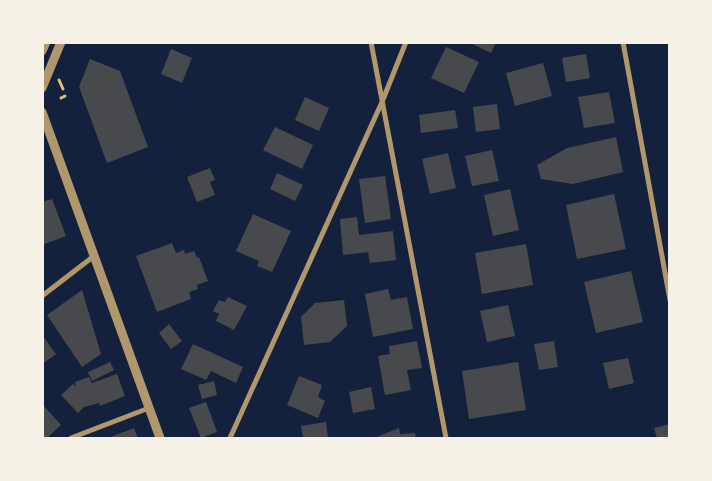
<svg xmlns="http://www.w3.org/2000/svg" width="712" height="481" font-family="Ubuntu,sans-serif">
<style>
.building{fill:#48494c}
.lines{fill:none;stroke-linecap:round;stroke-linejoin:round}
.path{stroke:#e5c07b;stroke-width:3}
.minor{stroke:#b1986c;stroke-width:5}
.tertiary{stroke:#b1986c;stroke-width:9}
</style>
<rect width="100%" height="100%" fill="#14213d"/>
<!-- building -->
<path class="building" d="M 468,42 L 496,42 L 491,53 Z
M 446,47 L 479,62 L 464,93 L 431,78 Z
M 171,49 L 192,58 L 182,83 L 161,74 Z
M 586,54 L 590,78 L 566,82 L 562,58 Z
M 90,59 L 120,71 L 148,147 L 107,163 L 79,87 Z
M 543,63 L 552,96 L 515,106 L 506,73 Z
M 609,92 L 615,123 L 584,128 L 578,97 Z
M 305,97 L 329,108 L 319,131 L 295,120 Z
M 497,104 L 500,129 L 476,132 L 473,107 Z
M 455,110 L 458,128 L 421,133 L 419,115 Z
M 275,127 L 313,145 L 302,169 L 263,150 Z
M 616,137 L 623,172 L 573,184 L 541,179 L 537,165 L 567,148 Z
M 492,150 L 499,181 L 472,186 L 465,156 Z
M 448,153 L 456,188 L 430,194 L 422,159 Z
M 210,168 L 215,180 L 210,182 L 215,195 L 197,202 L 187,177 Z
M 277,173 L 303,185 L 295,201 L 270,189 Z
M 385,176 L 391,219 L 365,223 L 359,179 Z
M 510,189 L 519,230 L 493,236 L 484,195 Z
M 614,194 L 626,249 L 577,259 L 566,205 Z
M 52,199 L 66,236 L 42,245 L 42,202 Z
M 253,214 L 291,231 L 272,272 L 257,266 L 259,261 L 236,251 Z
M 357,217 L 359,235 L 393,231 L 396,260 L 370,263 L 368,252 L 343,255 L 340,219 Z
M 172,243 L 176,253 L 184,250 L 185,254 L 194,251 L 197,258 L 199,257 L 208,281 L 197,285 L 198,289 L 189,292 L 191,299 L 157,312 L 136,256 Z
M 526,244 L 533,285 L 482,294 L 475,253 Z
M 631,271 L 643,322 L 596,333 L 584,282 Z
M 388,289 L 391,300 L 407,297 L 413,329 L 373,337 L 365,294 Z
M 82,290 L 101,354 L 82,367 L 47,315 Z
M 228,297 L 247,306 L 234,330 L 216,321 L 219,314 L 213,311 L 219,300 L 225,302 Z
M 344,300 L 347,326 L 330,342 L 304,345 L 301,317 L 315,303 Z
M 508,305 L 515,336 L 487,342 L 480,311 Z
M 169,324 L 182,341 L 171,349 L 159,333 Z
M 42,335 L 56,354 L 42,364 Z
M 417,341 L 422,368 L 407,370 L 411,390 L 385,395 L 378,356 L 390,354 L 389,346 Z
M 554,341 L 558,367 L 539,370 L 534,344 Z
M 193,344 L 243,367 L 236,383 L 211,371 L 206,380 L 181,369 Z
M 628,358 L 634,383 L 609,389 L 603,363 Z
M 110,362 L 114,370 L 92,381 L 88,372 Z
M 518,362 L 526,410 L 469,419 L 462,371 Z
M 117,374 L 125,396 L 100,406 L 99,403 L 84,407 L 78,413 L 61,395 L 73,384 L 76,387 L 75,382 L 89,377 L 92,383 Z
M 299,376 L 322,385 L 318,397 L 325,401 L 318,418 L 287,405 Z
M 214,381 L 217,395 L 202,399 L 198,385 Z
M 371,387 L 375,409 L 353,413 L 349,392 Z
M 206,402 L 217,432 L 201,438 L 189,408 Z
M 42,404 L 61,425 L 47,438 L 42,438 Z
M 326,422 L 328,438 L 303,438 L 301,426 Z
M 670,424 L 670,438 L 657,438 L 654,428 Z
M 134,428 L 138,438 L 108,438 Z
M 399,428 L 400,434 L 415,433 L 416,438 L 374,438 Z"/>
<g class="lines">
<!-- path -->
<path class="path" d="M 59,80 L 63,89
M 61,98 L 65,96"/>
<!-- minor -->
<path class="minor" d="M 371,42 L 446,438
M 623,42 L 670,300
M 42,296 L 94,256
M 71,438 L 149,408
M 230,438 L 382,102 L 406,42"/>
<!-- tertiary -->
<path class="tertiary" d="M 42,51 L 46,42
M 42,88 L 61,42
M 42,112 L 160,438"/>
</g>
<!-- border -->
<rect width="712" height="481" fill="none" stroke="#f6f1e7" stroke-width="88"/>
</svg>
